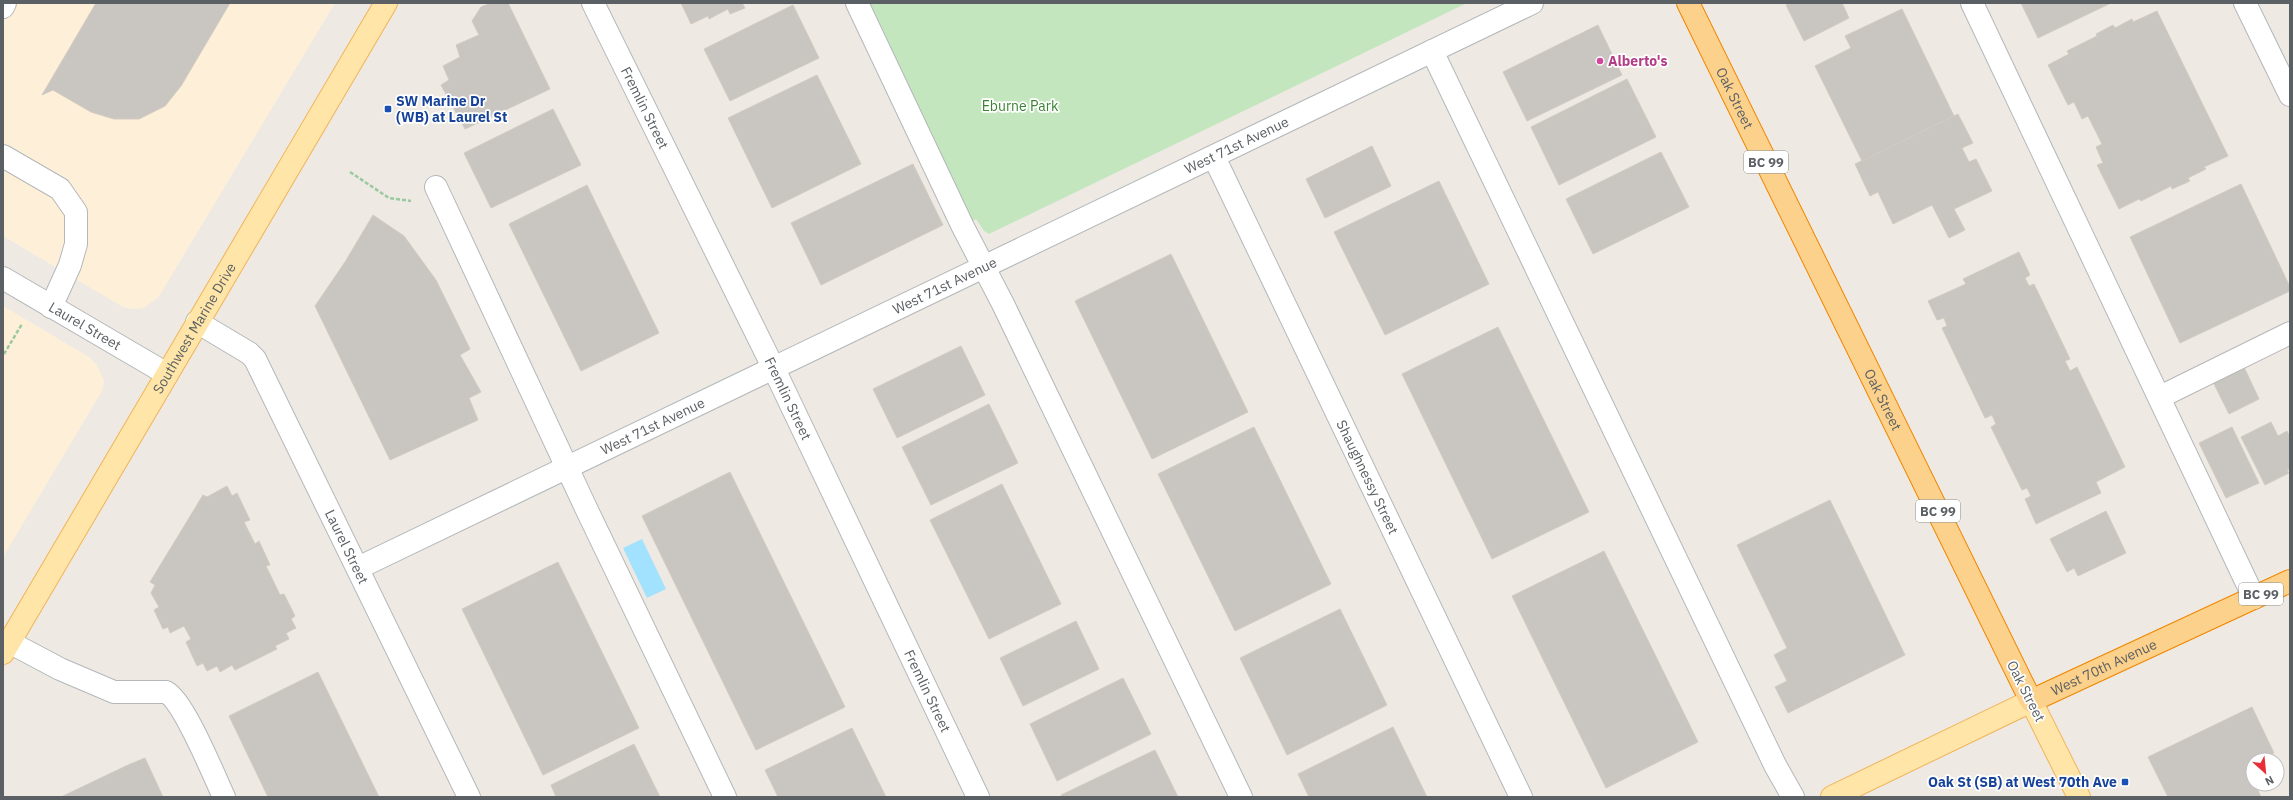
<svg xmlns="http://www.w3.org/2000/svg" width="2293" height="800" font-family="'IBM Plex Sans',sans-serif">
<style>
.commercial{fill:#fef0d8}
.green{fill:#c4e6bf}
.water{fill:#a2e2ff}
.building{fill:#c9c5c0;stroke:#d3cbc1}
.lines{fill:none;stroke-linecap:round;stroke-linejoin:round}
.minor-casing{stroke:#b4b7ba;stroke-width:24}
.major-casing{stroke:#f1b359;stroke-width:24}
.highway-casing{stroke:#f08601;stroke-width:24}
.path{stroke:#99c9a1;stroke-width:2.5;stroke-dasharray:4 2;stroke-linecap:butt}
.minor{stroke:#fff;stroke-width:22}
.major{stroke:#ffe5a7;stroke-width:22}
.highway{stroke:#fcd18b;stroke-width:22}
.hotel-dot{fill:#d1479c;stroke:#fff;stroke-width:1.5}
.transit-dot{fill:#1a4fb4;stroke:#fff;stroke-width:1.5}
.labels{text-anchor:middle;stroke-width:3.5;stroke-linejoin:round;paint-order:stroke}
.shield{fill:#fff;stroke:#8c9092;stroke-width:1}
.shield-label{font-size:13px;font-weight:bold;fill:#5b6064}
.hotel-label{font-size:14px;font-weight:bold;fill:#b23c85;stroke:#fff;text-anchor:start}
.street-label{font-size:14px;fill:#5b6064;stroke:#fff}
.transit-label{font-size:14px;font-weight:bold;fill:#164399;stroke:#fff;text-anchor:start}
.park-label{font-size:14px;fill:#3b8234;stroke:#fff}
</style>
<rect width="100%" height="100%" fill="#eeeae3"/>
<!-- commercial -->
<path class="commercial" d="M 3,3 L 335,3 L 158,298 L 143,308 L 133,309 L 123,307 L 3,236 Z
M 3,306 L 89,357 L 97,365 L 104,381 L 102,391 L 3,557 Z"/>
<!-- green -->
<path class="green" d="M 857,3 L 1467,3 L 989,234 L 984,231 L 976,219 L 963,227 Z"/>
<!-- water -->
<path class="water" d="M 642,539 L 666,589 L 647,598 L 623,548 Z"/>
<!-- building -->
<path class="building" d="M 96,3 L 230,3 L 181,86 L 165,106 L 139,119 L 114,119 L 91,112 L 53,90 L 42,95 Z
M 491,3 L 508,3 L 550,89 L 465,129 L 441,85 L 449,80 L 443,66 L 460,57 L 456,45 L 479,35 L 472,21 L 481,7 Z
M 681,3 L 742,3 L 745,8 L 730,14 L 728,9 L 709,19 L 708,16 L 691,24 Z
M 1791,3 L 1842,3 L 1849,18 L 1804,41 L 1786,5 Z
M 2021,3 L 2111,3 L 2038,38 Z
M 793,5 L 819,58 L 730,101 L 704,49 Z
M 1902,9 L 1954,116 L 1862,161 L 1815,66 L 1851,48 L 1845,36 Z
M 2157,11 L 2228,156 L 2204,167 L 2206,169 L 2188,178 L 2190,181 L 2172,189 L 2171,186 L 2141,201 L 2139,199 L 2119,209 L 2097,165 L 2103,163 L 2096,147 L 2102,144 L 2088,116 L 2082,119 L 2074,102 L 2068,105 L 2048,65 L 2069,54 L 2067,51 L 2097,36 L 2096,34 L 2113,25 L 2115,28 L 2132,19 L 2133,22 Z
M 1598,25 L 1622,75 L 1527,121 L 1503,72 Z
M 817,75 L 861,164 L 772,208 L 728,118 Z
M 1627,79 L 1656,137 L 1559,185 L 1531,127 Z
M 553,109 L 581,165 L 491,208 L 464,153 Z
M 1958,114 L 1973,143 L 1962,148 L 1969,162 L 1976,159 L 1992,191 L 1954,209 L 1965,230 L 1949,238 L 1932,205 L 1893,224 L 1878,192 L 1870,196 L 1855,164 Z
M 1372,146 L 1391,186 L 1325,218 L 1306,179 Z
M 1661,152 L 1689,207 L 1593,254 L 1566,199 Z
M 913,164 L 943,225 L 821,285 L 791,223 Z
M 1439,181 L 1489,284 L 1385,335 L 1334,232 Z
M 2241,184 L 2290,287 L 2290,291 L 2180,343 L 2130,237 Z
M 587,185 L 659,333 L 581,371 L 509,224 Z
M 373,215 L 404,236 L 436,280 L 470,349 L 460,355 L 481,392 L 469,398 L 478,420 L 390,460 L 315,306 L 345,262 Z
M 2019,252 L 2030,275 L 2025,278 L 2029,286 L 2034,284 L 2070,359 L 2065,361 L 2070,371 L 2077,367 L 2125,467 L 2096,482 L 2101,493 L 2036,524 L 2025,499 L 2031,496 L 2027,488 L 2022,490 L 1991,427 L 1996,424 L 1992,415 L 1985,418 L 1942,328 L 1947,326 L 1944,318 L 1937,320 L 1928,301 L 1966,284 L 1963,279 Z
M 1171,254 L 1248,412 L 1152,459 L 1075,301 Z
M 1498,327 L 1589,512 L 1492,559 L 1402,374 Z
M 961,346 L 985,395 L 897,438 L 873,389 Z
M 2244,367 L 2259,399 L 2229,414 L 2213,382 Z
M 989,404 L 1018,463 L 931,505 L 902,447 Z
M 2271,422 L 2278,436 L 2287,431 L 2290,437 L 2290,469 L 2287,470 L 2289,473 L 2265,485 L 2241,437 Z
M 1254,427 L 1331,584 L 1235,631 L 1158,474 Z
M 2232,427 L 2259,483 L 2226,498 L 2199,443 Z
M 730,472 L 845,707 L 756,750 L 642,516 Z
M 1002,484 L 1061,604 L 989,639 L 930,520 Z
M 227,486 L 232,496 L 237,493 L 250,520 L 244,522 L 255,544 L 259,541 L 270,565 L 266,566 L 280,595 L 284,594 L 295,616 L 291,619 L 296,628 L 286,633 L 289,639 L 275,646 L 277,649 L 235,670 L 232,665 L 220,672 L 217,666 L 207,671 L 203,663 L 197,666 L 186,642 L 191,639 L 184,626 L 170,633 L 168,627 L 163,629 L 154,610 L 159,607 L 151,593 L 155,585 L 150,582 L 203,495 L 207,497 Z
M 1830,500 L 1905,655 L 1788,713 L 1775,687 L 1787,681 L 1774,655 L 1787,648 L 1737,545 Z
M 2106,511 L 2126,553 L 2078,576 L 2074,568 L 2067,572 L 2050,539 Z
M 1604,551 L 1698,742 L 1606,788 L 1512,596 Z
M 558,562 L 639,728 L 543,775 L 462,609 Z
M 1340,609 L 1387,705 L 1287,755 L 1240,658 Z
M 1076,621 L 1099,669 L 1023,706 L 1000,658 Z
M 318,672 L 379,797 L 268,797 L 229,716 Z
M 1123,678 L 1151,734 L 1057,781 L 1030,724 Z
M 2252,707 L 2274,753 L 2259,760 L 2253,760 L 2253,763 L 2246,766 L 2253,784 L 2255,784 L 2261,797 L 2168,797 L 2148,757 Z
M 1393,727 L 1427,797 L 1309,797 L 1298,774 Z
M 852,728 L 886,797 L 778,797 L 765,770 Z
M 634,744 L 660,797 L 556,797 L 551,785 Z
M 1155,750 L 1178,797 L 1062,797 L 1061,795 Z
M 145,758 L 163,797 L 61,797 L 128,765 Z"/>
<g class="lines">
<defs>
<g id="minor">
<path id="s1" d="M 593,3 L 774,369 L 978,797"/>
<path d="M 857,3 L 963,227 L 1003,304 L 1241,797"/>
<path d="M 1972,3 L 2254,598"/>
<path d="M 2245,3 L 2290,95"/>
<path d="M 3,7 L 5,3"/>
<path d="M 1432,51 L 1775,765 L 1793,797"/>
<path d="M 3,156 L 60,189 L 76,212 L 76,244 L 70,265 L 51,307"/>
<path id="s2" d="M 1214,157 L 1521,797"/>
<path d="M 436,187 L 585,506 L 725,797"/>
<path id="s3" d="M 3,278 L 167,374"/>
<path id="s4" d="M 197,322 L 249,353 L 255,359 L 469,797"/>
<path d="M 2160,397 L 2290,333"/>
<path id="s5" d="M 358,568 L 1532,3"/>
<path d="M 9,642 L 60,669 L 114,692 L 166,692 C 184,701 214,776 224,797"/>
</g>
<g id="major">
<path id="s6" d="M 3,653 L 386,3"/>
<path d="M 1832,797 L 2031,701 L 2079,797"/>
</g>
<g id="highway">
<path id="s7" d="M 1688,3 L 2031,701 L 2290,581"/>
</g>
</defs>
<!-- minor casing -->
<use href="#minor" class="minor-casing"/>
<!-- major casing -->
<use href="#major" class="major-casing"/>
<!-- highway casing -->
<use href="#highway" class="highway-casing"/>
<!-- path -->
<path class="path" d="M 350,172 L 389,198 L 411,201
M 4,354 L 22,324"/>
<!-- minor -->
<use href="#minor" class="minor"/>
<!-- major -->
<use href="#major" class="major"/>
<!-- highway -->
<use href="#highway" class="highway"/>
</g>
<!-- markers -->
<circle class="hotel-dot" cx="1600" cy="61" r="4"/>
<g class="transit-dot">
<rect x="384" y="105" width="8" height="8" rx="2"/>
<rect x="2121" y="778" width="8" height="8" rx="2"/>
</g>
<g class="labels">
<!-- shield labels -->
<g class="shield">
<rect x="1744" y="151" width="44" height="22" rx="3"/>
<rect x="1916" y="500" width="44" height="22" rx="3"/>
<rect x="2239" y="583" width="44" height="22" rx="3"/>
</g>
<g class="shield-label">
<text x="1766" y="167">BC 99</text>
<text x="1938" y="516">BC 99</text>
<text x="2261" y="599">BC 99</text>
</g>
<!-- hotel labels -->
<g class="hotel-label">
<text x="1608" y="66">Alberto's</text>
</g>
<!-- street labels -->
<g class="street-label">
<text dy="5" stroke="none"><textPath href="#s7" startOffset="106">Oak Street</textPath></text>
<text dy="5" stroke="none"><textPath href="#s1" startOffset="117">Fremlin Street</textPath></text>
<text dy="5" stroke="none"><textPath href="#s5" startOffset="975">West 71st Avenue</textPath></text>
<text dy="5" stroke="none"><textPath href="#s5" startOffset="651">West 71st Avenue</textPath></text>
<text dy="5" stroke="none"><textPath href="#s3" startOffset="95">Laurel Street</textPath></text>
<text dy="5" stroke="none"><textPath href="#s6" startOffset="377">Southwest Marine Drive</textPath></text>
<text dy="5" stroke="none"><textPath href="#s1" startOffset="441">Fremlin Street</textPath></text>
<text dy="5" stroke="none"><textPath href="#s7" startOffset="442">Oak Street</textPath></text>
<text dy="5" stroke="none"><textPath href="#s5" startOffset="327">West 71st Avenue</textPath></text>
<text dy="5" stroke="none"><textPath href="#s2" startOffset="355">Shaughnessy Street</textPath></text>
<text dy="5" stroke="none"><textPath href="#s4" startOffset="278">Laurel Street</textPath></text>
<text dy="5" stroke="none"><textPath href="#s7" startOffset="858">West 70th Avenue</textPath></text>
<text dy="5" stroke="none"><textPath href="#s1" startOffset="765">Fremlin Street</textPath></text>
<text transform="translate(2026 691) rotate(63)" y="5">Oak Street</text>
</g>
<!-- transit labels -->
<g class="transit-label">
<text x="396" y="106">SW Marine Dr<tspan x="396" dy="16">(WB) at Laurel St</tspan></text>
<text x="2117" y="787" text-anchor="end">Oak St (SB) at West 70th Ave</text>
</g>
<!-- park labels -->
<g class="park-label">
<text x="1020" y="111">Eburne Park</text>
</g>
</g>
<!-- border -->
<rect width="2293" height="800" fill="none" stroke="#5b6064" stroke-width="8"/>
<!-- north arrow -->
<g transform="translate(2265 772) rotate(153)"><circle r="19" fill="#ffffff" stroke="#bdbfc1"/>
<path d="M0-3L7 15L0 10L-7 15Z" fill="#e92e38"/>
<text y="-6" font-size="11" font-weight="bold" text-anchor="middle" fill="#5b6064">N</text>
</g>
</svg>
